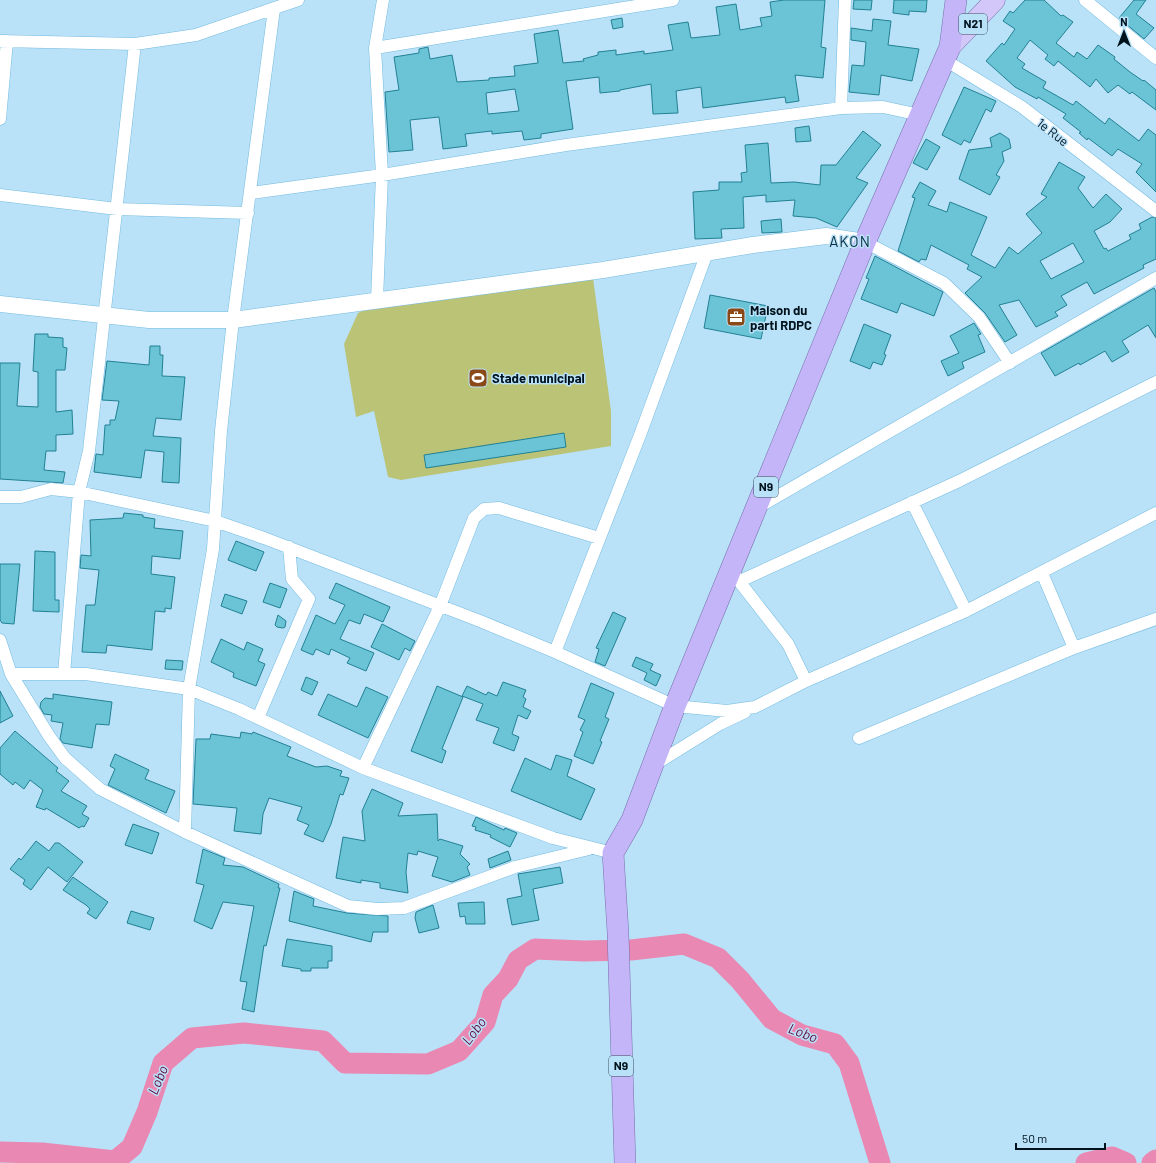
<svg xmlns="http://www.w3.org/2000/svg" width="1156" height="1163" font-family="Barlow,sans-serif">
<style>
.green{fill:#bbc377}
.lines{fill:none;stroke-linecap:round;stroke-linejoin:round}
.river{stroke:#e988b2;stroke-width:21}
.building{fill:#6bc3d6;stroke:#218193;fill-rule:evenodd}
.minor-casing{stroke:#74badf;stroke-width:13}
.tertiary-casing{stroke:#74badf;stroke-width:17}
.primary-casing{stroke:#7670aa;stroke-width:21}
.trunk-casing{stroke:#7670aa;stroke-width:22}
.minor{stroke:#fff;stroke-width:12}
.tertiary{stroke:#fff;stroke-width:16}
.primary{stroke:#d3c7fa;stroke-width:20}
.trunk{stroke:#c4b4f8;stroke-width:21}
.labels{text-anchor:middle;stroke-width:3;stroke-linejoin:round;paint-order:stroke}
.shield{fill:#b9e2f9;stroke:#38505e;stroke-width:1}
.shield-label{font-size:12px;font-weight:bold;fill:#00121c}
.street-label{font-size:13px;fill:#00121c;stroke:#b9e2f9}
.poi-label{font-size:13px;font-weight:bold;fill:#00121c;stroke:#b9e2f9;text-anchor:start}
.water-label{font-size:14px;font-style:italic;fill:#620a3b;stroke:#b9e2f9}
.quarter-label{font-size:15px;letter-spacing:1px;fill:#072e40;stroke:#b9e2f9}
</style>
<rect width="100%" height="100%" fill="#b9e2f9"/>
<!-- green -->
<path class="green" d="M 593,278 L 611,411 L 611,446 L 401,480 L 388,477 L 374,411 L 356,417 L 344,344 L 358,313 L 380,303 Z"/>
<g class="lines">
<!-- river -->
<path class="river" d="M 0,1152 L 42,1153 L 115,1161 L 132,1147 L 147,1112 L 163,1063 L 192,1038 L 244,1033 L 323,1041 L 345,1063 L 428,1064 L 459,1051 L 485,1022 L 493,995 L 508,979 L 518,960 L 535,949 L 584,951 L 631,950 L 684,944 L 718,958 L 740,980 L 772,1019 L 802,1035 L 835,1044 L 849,1063 L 880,1163
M 1086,1163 L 1112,1157 L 1126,1163
M 1152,1163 L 1156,1160"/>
</g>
<!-- building -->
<path class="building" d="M 784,0 L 825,0 L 821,47 L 826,48 L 823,78 L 795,75 L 799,101 L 786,103 L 785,97 L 703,108 L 701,87 L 676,91 L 678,113 L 653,114 L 651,84 L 620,90 L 620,91 L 600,93 L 599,77 L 566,81 L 573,129 L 541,134 L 541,138 L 524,140 L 522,131 L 492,134 L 492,131 L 465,134 L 467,146 L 443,149 L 439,117 L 410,120 L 413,150 L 389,152 L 385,92 L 399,90 L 394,57 L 419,53 L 419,49 L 428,47 L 430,59 L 452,55 L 457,82 L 489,80 L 489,78 L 515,76 L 514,66 L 538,63 L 534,34 L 558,30 L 563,63 L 584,61 L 583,59 L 598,55 L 598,52 L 616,50 L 616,55 L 644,51 L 644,54 L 673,50 L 668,25 L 688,22 L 691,38 L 720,35 L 716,7 L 736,4 L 740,30 L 762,26 L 760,18 L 772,16 L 770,2 ZM 515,89 L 519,111 L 488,114 L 486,93 Z
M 854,0 L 872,0 L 871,10 L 853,9 Z
M 894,0 L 927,0 L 926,12 L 909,11 L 909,15 L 893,13 Z
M 1025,0 L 1044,0 L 1061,16 L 1063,15 L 1073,22 L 1056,43 L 1074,57 L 1077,52 L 1087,59 L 1098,45 L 1115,57 L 1114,59 L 1130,72 L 1143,81 L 1144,80 L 1156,90 L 1156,110 L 1132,92 L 1130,94 L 1118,85 L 1108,93 L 1096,79 L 1090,87 L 1058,61 L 1054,66 L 1045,59 L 1048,55 L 1030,40 L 1017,58 L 1025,64 L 1022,68 L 1046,82 L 1043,88 L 1073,105 L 1076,101 L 1105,124 L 1109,118 L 1139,141 L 1148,129 L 1156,135 L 1156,192 L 1136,172 L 1142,164 L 1118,149 L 1112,156 L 1088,138 L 1087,140 L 1079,133 L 1081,132 L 1063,118 L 1066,114 L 1038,97 L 1037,99 L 1015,87 L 986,61 L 1002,43 L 1004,45 L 1015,29 L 1003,21 L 1010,11 L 1013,13 Z
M 1134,0 L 1146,0 L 1136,14 L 1154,28 L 1144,39 L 1119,18 Z
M 622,18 L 623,27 L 613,29 L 611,20 Z
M 873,19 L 891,21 L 888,45 L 919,49 L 912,81 L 881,75 L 879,95 L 849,92 L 852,65 L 864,66 L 866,42 L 851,40 L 851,28 L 872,31 Z
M 964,87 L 996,101 L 991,112 L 986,109 L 970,143 L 964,140 L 961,145 L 942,135 Z
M 809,126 L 811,141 L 796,142 L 795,128 Z
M 863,131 L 881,145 L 856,178 L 868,183 L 837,227 L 816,218 L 793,216 L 795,200 L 766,202 L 766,195 L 743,197 L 744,228 L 721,229 L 722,238 L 695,239 L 693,192 L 719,190 L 719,182 L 742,182 L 741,173 L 747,172 L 745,145 L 768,143 L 771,183 L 794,182 L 820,185 L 821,165 L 836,165 Z
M 1000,133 L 1009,139 L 1011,148 L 1002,152 L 1004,161 L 996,175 L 1000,177 L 990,195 L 959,179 L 969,150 L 992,147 L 990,138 Z
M 926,139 L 940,147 L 927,170 L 913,163 Z
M 1059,162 L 1085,177 L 1078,188 L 1093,208 L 1106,194 L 1122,209 L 1110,222 L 1094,231 L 1104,249 L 1106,248 L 1108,251 L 1131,239 L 1129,235 L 1141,229 L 1139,224 L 1152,217 L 1156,218 L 1156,259 L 1143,265 L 1144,268 L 1094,294 L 1087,282 L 1061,296 L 1067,305 L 1055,312 L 1058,316 L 1036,327 L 1019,300 L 999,305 L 1017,335 L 1005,342 L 985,313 L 965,293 L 982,277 L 967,269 L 969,265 L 931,245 L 926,260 L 921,259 L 919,262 L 898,251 L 915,198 L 912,197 L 920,182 L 936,191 L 928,205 L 947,212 L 950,202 L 987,217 L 971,255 L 995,268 L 1009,247 L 1018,254 L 1042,233 L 1026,214 L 1047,197 L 1041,194 ZM 1073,243 L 1084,262 L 1051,279 L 1040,261 Z
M 781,219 L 782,232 L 762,233 L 761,221 Z
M 875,256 L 943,292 L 934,316 L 901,303 L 897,313 L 861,299 L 869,279 L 866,278 Z
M 1154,288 L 1156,292 L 1156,338 L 1148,325 L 1122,341 L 1129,352 L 1112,362 L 1105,351 L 1080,365 L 1079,363 L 1055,376 L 1041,353 Z
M 710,295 L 768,306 L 761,339 L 704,328 Z
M 974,323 L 981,334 L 978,335 L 985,352 L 962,362 L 964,368 L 948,376 L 941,361 L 959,353 L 950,336 Z
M 864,324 L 891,335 L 884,354 L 886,355 L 882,365 L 873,362 L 870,369 L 850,361 Z
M 35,334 L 48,334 L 48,337 L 63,338 L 63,347 L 67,348 L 65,370 L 56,370 L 56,412 L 72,410 L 73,434 L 56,435 L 56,451 L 46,451 L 44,470 L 65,472 L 63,483 L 0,479 L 0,363 L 20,363 L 17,406 L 38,407 L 38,372 L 33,371 Z
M 150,346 L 160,346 L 160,355 L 163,355 L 162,376 L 185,377 L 181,420 L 156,418 L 153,436 L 181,438 L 179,483 L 162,482 L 164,452 L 145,450 L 141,478 L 94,472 L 96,454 L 103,455 L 105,425 L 110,425 L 110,420 L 115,420 L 119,401 L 102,400 L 107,361 L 149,365 Z
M 564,433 L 566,447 L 426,468 L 424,455 Z
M 124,513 L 143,515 L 143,517 L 155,519 L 154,528 L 183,531 L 180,559 L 152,556 L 151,574 L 175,577 L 171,609 L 165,608 L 165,612 L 155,611 L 152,650 L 107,645 L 106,653 L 82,652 L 86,605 L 95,605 L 99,570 L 80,568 L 81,555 L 91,556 L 90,520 L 123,518 Z
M 236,541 L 264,552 L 256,571 L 228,560 Z
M 35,551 L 55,552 L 55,600 L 59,600 L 59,612 L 33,611 Z
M 0,564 L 20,564 L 14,624 L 2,623 L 0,620 Z
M 270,583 L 287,589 L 280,608 L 263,602 Z
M 336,583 L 390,607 L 383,622 L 364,614 L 360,624 L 349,620 L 340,639 L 374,653 L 366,671 L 347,663 L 350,658 L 331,649 L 329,655 L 316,649 L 313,655 L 301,650 L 316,615 L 335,624 L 345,605 L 329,598 Z
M 225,594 L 247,601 L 242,614 L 221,606 Z
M 613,612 L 626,618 L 605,666 L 595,662 L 599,649 L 596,648 Z
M 278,615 L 286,621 L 285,627 L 283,628 L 277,627 L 275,625 Z
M 382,624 L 415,641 L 410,651 L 405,648 L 399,660 L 371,647 Z
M 221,639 L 244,650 L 247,642 L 263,649 L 258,661 L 265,664 L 256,686 L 233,677 L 234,673 L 211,662 Z
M 636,657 L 653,664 L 650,670 L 661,675 L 656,686 L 644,680 L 647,673 L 632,666 Z
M 166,660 L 183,661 L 182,670 L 165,669 Z
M 306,677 L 318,682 L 312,695 L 301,690 Z
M 503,682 L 526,690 L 523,697 L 526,699 L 523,707 L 531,711 L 527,719 L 518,715 L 512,734 L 519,737 L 514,751 L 493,743 L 499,728 L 476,720 L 483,704 L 462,696 L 467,686 L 486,695 L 488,692 L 497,696 Z
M 591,683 L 614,693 L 605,717 L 609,719 L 600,741 L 602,742 L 593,764 L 574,756 L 583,732 L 580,730 L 585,720 L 578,717 Z
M 437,686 L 463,697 L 442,749 L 446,751 L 442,763 L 411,751 Z
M 366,687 L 388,697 L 368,738 L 318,715 L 328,694 L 357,707 Z
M 0,691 L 13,716 L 0,723 Z
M 53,694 L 112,702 L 109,725 L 96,724 L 92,748 L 63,743 L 60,739 L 63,723 L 51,721 L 52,715 L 44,714 L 40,707 L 41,702 L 45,698 L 53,699 Z
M 15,731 L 58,768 L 56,771 L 69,781 L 61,791 L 87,806 L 82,814 L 89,818 L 84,827 L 82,826 L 79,828 L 46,808 L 45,810 L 36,807 L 43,790 L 30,780 L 24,789 L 15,782 L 13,785 L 0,774 L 0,748 Z
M 241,732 L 252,734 L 253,732 L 291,747 L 287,756 L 316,767 L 327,766 L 342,771 L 340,776 L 349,778 L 343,795 L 340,794 L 331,824 L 323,842 L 304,834 L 309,825 L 297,820 L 302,807 L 269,798 L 263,814 L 261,834 L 234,831 L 237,808 L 193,804 L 196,739 L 210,739 L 211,734 L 240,738 Z
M 115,754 L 149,770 L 145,779 L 175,791 L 166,813 L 108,785 L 115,769 L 110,766 Z
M 556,755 L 572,760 L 567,776 L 595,789 L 581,820 L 511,791 L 525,758 L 551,770 Z
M 372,789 L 403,803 L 398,816 L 437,814 L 438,841 L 440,839 L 463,846 L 460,854 L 470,864 L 467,867 L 470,875 L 452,882 L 432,876 L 438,857 L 418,851 L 417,855 L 408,853 L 406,872 L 408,893 L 380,888 L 380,883 L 361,880 L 361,883 L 336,878 L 343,837 L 365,841 L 362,811 Z
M 476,817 L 504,830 L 505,828 L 517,833 L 510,847 L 490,837 L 491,835 L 475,830 L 476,827 L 472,826 Z
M 133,824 L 159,833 L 152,854 L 125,845 Z
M 36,841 L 49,851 L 55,843 L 59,843 L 83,862 L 67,882 L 48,867 L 31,890 L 23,884 L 25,880 L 10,869 L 19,858 L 21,860 Z
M 203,849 L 225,858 L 223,865 L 243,867 L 279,884 L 278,888 L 280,888 L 266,946 L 264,945 L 254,1012 L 242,1009 L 247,982 L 240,981 L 254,906 L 223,902 L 212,929 L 194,921 L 204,885 L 196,883 Z
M 508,851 L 511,860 L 490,868 L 488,859 Z
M 560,867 L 563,883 L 533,889 L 539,920 L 512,925 L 507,899 L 522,896 L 518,874 Z
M 73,877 L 108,902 L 96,919 L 87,913 L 90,909 L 86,905 L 63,890 Z
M 294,891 L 314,899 L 313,906 L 347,913 L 388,916 L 388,932 L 373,932 L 371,942 L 289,921 Z
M 484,902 L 485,924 L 466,924 L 465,916 L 460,917 L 458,903 Z
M 433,905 L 439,928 L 419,933 L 415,918 L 416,912 Z
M 131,911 L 154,918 L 150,930 L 127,923 Z
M 287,939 L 332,946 L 332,961 L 328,961 L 328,968 L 311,968 L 311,971 L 301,971 L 301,969 L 282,966 Z"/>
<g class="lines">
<defs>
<path id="minor" d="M 1085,0 L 1156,58
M 0,41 L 135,44 L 196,35 L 298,0
M 375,48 L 673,0
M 945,60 L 1022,107 L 1156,211
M 841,108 L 845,0
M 0,119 L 7,41
M 251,193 L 382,175 L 566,145 L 841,108 L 883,107 L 920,115
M 0,195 L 117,209 L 248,213
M 865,242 L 944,283 L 979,317 L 1010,363
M 377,300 L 382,175 L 375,48 L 383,0
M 0,497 L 21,497 L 51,489 L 79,492 L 215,521 L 264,538 L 480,621 L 555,652 L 675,706 L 727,711 L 755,707 L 806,681 L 966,611 L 1156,513
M 912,502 L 966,611
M 757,508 L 1156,278
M 1042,573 L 1074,648
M 735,576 L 788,644 L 806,681
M 740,581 L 959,481 L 1156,382
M 0,640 L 11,674 L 49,736 L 65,758 L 100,789 L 185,832 L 348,906 L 377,909 L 404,908 L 515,867 L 589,849
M 555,652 L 640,435 L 707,253
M 11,674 L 86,674 L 189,689 L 239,709 L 363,768 L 553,838 L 613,853
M 64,674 L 79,492 L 89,451 L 135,44
M 258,718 L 309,599 L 292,579 L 289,547
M 859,738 L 1074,648 L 1156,619
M 654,765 L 720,724 L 745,712
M 363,768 L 440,606 L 474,518 L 484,509 L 499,508 L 599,538
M 185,832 L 189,689 L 213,549 L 221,431 L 233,320 L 274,9"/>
<path id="tertiary" d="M 0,304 L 149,320 L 233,320 L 603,270 L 753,245 L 826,236 L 865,242"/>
<path id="primary" d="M 950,47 L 995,0"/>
<path id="trunk" d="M 625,1163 L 618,933 L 613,853 L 632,820 L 675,706 L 865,242 L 950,47 L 956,0"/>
</defs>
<!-- minor casing -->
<use href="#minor" class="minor-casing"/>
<!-- tertiary casing -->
<use href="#tertiary" class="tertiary-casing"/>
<!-- primary casing -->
<use href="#primary" class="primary-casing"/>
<!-- trunk casing -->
<use href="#trunk" class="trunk-casing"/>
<!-- minor -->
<use href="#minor" class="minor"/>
<!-- tertiary -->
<use href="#tertiary" class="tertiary"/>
<!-- primary -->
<use href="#primary" class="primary"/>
<!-- trunk -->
<use href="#trunk" class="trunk"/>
</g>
<!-- icons -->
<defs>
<symbol id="office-square" viewBox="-11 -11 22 22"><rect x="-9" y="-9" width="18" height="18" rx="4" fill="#8a4916" stroke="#b9e2f9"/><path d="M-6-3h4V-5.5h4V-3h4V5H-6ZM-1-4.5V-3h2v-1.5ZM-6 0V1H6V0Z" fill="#fff"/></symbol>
<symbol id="stadium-square" viewBox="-11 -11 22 22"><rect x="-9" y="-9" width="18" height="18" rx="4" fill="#8a4916" stroke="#b9e2f9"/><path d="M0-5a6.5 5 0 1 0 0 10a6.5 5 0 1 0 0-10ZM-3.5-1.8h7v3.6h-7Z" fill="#fff"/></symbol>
</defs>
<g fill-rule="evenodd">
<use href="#office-square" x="725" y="306" width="22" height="22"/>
<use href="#stadium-square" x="467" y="367" width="22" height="22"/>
</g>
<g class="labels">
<!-- shield labels -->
<g class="shield">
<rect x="959" y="14" width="28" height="20" rx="3"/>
<rect x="754" y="477" width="24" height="20" rx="3"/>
<rect x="609" y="1056" width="24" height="20" rx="3"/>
</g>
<g class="shield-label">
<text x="973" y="28">N21</text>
<text x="766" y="491">N9</text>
<text x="621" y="1070">N9</text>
</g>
<!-- street labels -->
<g class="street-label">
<text transform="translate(1053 132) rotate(38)" y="5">1e Rue</text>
</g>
<!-- poi labels -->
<g class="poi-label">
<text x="750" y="315">Maison du<tspan x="750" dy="15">parti RDPC</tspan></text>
<text x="492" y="383">Stade municipal</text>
</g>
<!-- water labels -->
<g class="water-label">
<text transform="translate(474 1031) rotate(-53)" y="5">Lobo</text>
<text transform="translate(803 1033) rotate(21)" y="5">Lobo</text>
<text transform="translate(158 1080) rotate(-67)" y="5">Lobo</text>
</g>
<!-- quarter labels -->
<g class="quarter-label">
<text x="850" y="247">AKON</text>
</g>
</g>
<!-- north arrow -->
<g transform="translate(1124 32)" stroke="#b9e2f9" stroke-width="3" paint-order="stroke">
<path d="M0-3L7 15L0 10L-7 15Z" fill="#00121c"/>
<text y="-6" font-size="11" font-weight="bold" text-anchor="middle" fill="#00121c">N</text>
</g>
<!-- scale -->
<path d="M1016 1143v6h89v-6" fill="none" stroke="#00121c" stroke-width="2"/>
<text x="1022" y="1143" font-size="12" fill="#00121c" stroke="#b9e2f9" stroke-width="3" paint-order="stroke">50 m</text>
</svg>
